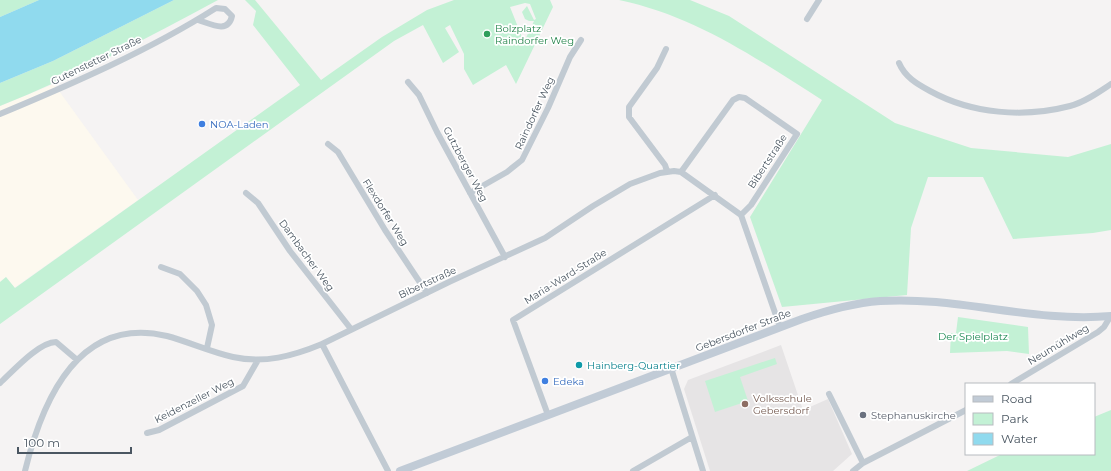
<svg xmlns="http://www.w3.org/2000/svg" width="1111" height="471" font-family="Montserrat,sans-serif">
<style>
.commercial{fill:#fdf9ef}
.education{fill:#e6e4e5}
.green{fill:#c3f1d5;fill-rule:evenodd}
.water{fill:#90daee}
.lines{fill:none;stroke-linecap:round;stroke-linejoin:round}
.street{stroke:#c1cad2;stroke-width:6}
.secondary{stroke:#c1cbd6;stroke-width:8}
.leisure-dot{fill:#2e9e5b;stroke:#fff;stroke-width:1.5}
.shop-dot{fill:#3f7fe0;stroke:#fff;stroke-width:1.5}
.culture-dot{fill:#0f9aa8;stroke:#fff;stroke-width:1.5}
.education-dot{fill:#8d6e63;stroke:#fff;stroke-width:1.5}
.worship-dot{fill:#6b7280;stroke:#fff;stroke-width:1.5}
.labels{text-anchor:middle;stroke-width:3.5;stroke-linejoin:round;paint-order:stroke}
.leisure-label{font-size:10px;fill:#27864d;stroke:#fff;text-anchor:start}
.street-label{font-size:10px;fill:#4a5661;stroke:#fff}
.shop-label{font-size:10px;fill:#366cbe;stroke:#fff;text-anchor:start}
.park-label{font-size:10px;fill:#17864f;stroke:#fff}
.culture-label{font-size:10px;fill:#0d838f;stroke:#fff;text-anchor:start}
.education-label{font-size:10px;fill:#785e54;stroke:#fff;text-anchor:start}
.worship-label{font-size:10px;fill:#5b616d;stroke:#fff;text-anchor:start}
</style>
<rect width="100%" height="100%" fill="#f5f3f3"/>
<!-- commercial -->
<path class="commercial" d="M 54,84 L 138,200 L 14,288 L 6,277 L 0,282 L 0,106 Z"/>
<!-- education -->
<path class="education" d="M 781,345 L 803,410 L 828,399 L 852,454 L 833,471 L 710,471 L 684,389 L 688,380 Z"/>
<!-- green -->
<path class="green" d="M 0,0 L 39,0 L 0,17 Z
M 174,0 L 218,0 C 146,39 75,76 0,106 L 0,83 L 53,61 Z
M 245,0 L 255,0 L 321,80 L 382,37 L 427,10 L 454,0 L 550,0 L 553,7 L 516,84 L 506,65 L 473,85 L 464,69 L 464,54 L 450,25 L 445,28 L 459,52 L 443,63 L 423,25 L 394,41 L 0,324 L 0,282 L 6,277 L 15,288 L 300,85 L 253,25 L 256,11 ZM 525,3 L 530,4 L 536,19 L 534,20 L 527,6 L 522,12 L 525,19 L 529,21 L 534,21 L 524,42 L 510,7 Z
M 619,0 L 690,0 L 729,16 L 895,123 L 971,148 L 1068,157 L 1111,144 L 1111,230 L 1093,233 L 1013,239 L 983,177 L 928,177 L 911,228 L 907,295 L 782,307 L 750,217 L 822,100 C 757,59 696,16 619,0 Z
M 958,317 L 1028,327 L 1029,354 L 1007,351 L 950,353 L 951,333 L 956,333 Z
M 775,358 L 777,364 L 740,377 L 748,401 L 715,412 L 705,381 Z
M 1111,410 L 1111,471 L 967,471 L 1002,454 L 1094,454 L 1094,417 Z"/>
<!-- water -->
<path class="water" d="M 39,0 L 174,0 L 53,61 L 0,83 L 0,17 Z"/>
<g class="lines">
<!-- street -->
<path class="street" d="M 807,19 L 819,0
M 666,49 L 657,68 L 629,107 L 629,117 L 665,165 L 667,171
M 899,63 C 905,77 917,84 930,91 C 972,114 1024,118 1070,106 C 1085,102 1099,92 1111,84
M 408,82 L 419,95 L 437,132 L 505,257
M 0,114 C 72,84 150,50 216,8 L 225,9 L 232,16 C 228,34 211,24 198,20
M 328,144 L 338,152 L 385,230 L 427,293
M 681,172 L 733,100 L 739,97 L 745,98 L 797,134 L 751,205 L 741,215
M 246,193 L 258,203 L 290,251 L 351,329
M 470,193 L 507,172 L 522,160 L 548,108 L 570,57 L 581,40
M 161,267 L 180,274 L 197,291 L 206,305 L 212,325 L 207,348
M 671,368 L 703,471
M 0,383 C 13,371 39,342 56,342 L 76,359
M 1011,384 L 1098,332 L 1104,327 L 1110,317
M 829,394 L 863,463
M 548,415 L 513,320 L 715,195
M 147,433 L 159,430 L 243,386 L 258,360
M 25,471 C 42,401 78,315 167,336 C 189,342 211,352 233,357 C 264,364 293,356 322,344
M 388,471 L 322,344 L 449,282 L 545,238 L 593,206 L 630,184 L 660,173 L 674,171 L 681,172 L 741,215 L 780,327
M 633,471 L 692,437
M 853,471 L 863,463 L 966,410"/>
<!-- secondary -->
<path class="secondary" d="M 400,471 L 802,319 C 828,310 853,303 880,301 C 958,296 1032,323 1111,316"/>
</g>
<!-- markers -->
<circle class="leisure-dot" cx="487" cy="34" r="4"/>
<g class="shop-dot">
<circle cx="202" cy="124" r="4"/>
<circle cx="545" cy="381" r="4"/>
</g>
<circle class="culture-dot" cx="579" cy="365" r="4"/>
<circle class="education-dot" cx="745" cy="404" r="4"/>
<circle class="worship-dot" cx="863" cy="415" r="4"/>
<g class="labels">
<!-- leisure labels -->
<g class="leisure-label">
<text x="495" y="32">Bolzplatz<tspan x="495" dy="12">Raindorfer Weg</tspan></text>
</g>
<!-- street labels -->
<g class="street-label">
<text transform="translate(96 60) rotate(-26)" y="4">Gutenstetter Straße</text>
<text transform="translate(534 113) rotate(-65)" y="4">Raindorfer Weg</text>
<text transform="translate(767 161) rotate(-57)" y="4">Bibertstraße</text>
<text transform="translate(466 164) rotate(62)" y="4">Gutzberger Weg</text>
<text transform="translate(386 212) rotate(58)" y="4">Flexdorfer Weg</text>
<text transform="translate(307 255) rotate(54)" y="4">Dambacher Weg</text>
<text transform="translate(565 276) rotate(-32)" y="4">Maria-Ward-Straße</text>
<text transform="translate(427 282) rotate(-25)" y="4">Bibertstraße</text>
<text transform="translate(743 330) rotate(-21)" y="4">Gebersdorfer Straße</text>
<text transform="translate(1058 344) rotate(-31)" y="4">Neumühlweg</text>
<text transform="translate(194 400) rotate(-27)" y="4">Keidenzeller Weg</text>
</g>
<!-- shop labels -->
<g class="shop-label">
<text x="210" y="128">NOA-Laden</text>
<text x="553" y="385">Edeka</text>
</g>
<!-- park labels -->
<g class="park-label">
<text x="973" y="340">Der Spielplatz</text>
</g>
<!-- culture labels -->
<g class="culture-label">
<text x="587" y="369">Hainberg-Quartier</text>
</g>
<!-- education labels -->
<g class="education-label">
<text x="753" y="402">Volksschule<tspan x="753" dy="12">Gebersdorf</tspan></text>
</g>
<!-- worship labels -->
<g class="worship-label">
<text x="871" y="419">Stephanuskirche</text>
</g>
</g>
<!-- legend -->
<rect x="965" y="383" width="130" height="72" fill="#ffffff" stroke="#b7bbc0"/>
<rect x="973" y="396" width="20" height="6" fill="#c1cbd6" stroke="#b7bbc0"/>
<text x="1001" y="403" font-size="12" fill="#4a5661">Road</text>
<rect x="973" y="413" width="20" height="12" fill="#c3f1d5" stroke="#b7bbc0"/>
<text x="1001" y="423" font-size="12" fill="#4a5661">Park</text>
<rect x="973" y="433" width="20" height="12" fill="#90daee" stroke="#b7bbc0"/>
<text x="1001" y="443" font-size="12" fill="#4a5661">Water</text>
<!-- scale -->
<path d="M18 447v6h113v-6" fill="none" stroke="#4a5661" stroke-width="2"/>
<text x="24" y="447" font-size="12" fill="#4a5661" stroke="#ffffff" stroke-width="3" paint-order="stroke">100 m</text>
</svg>
